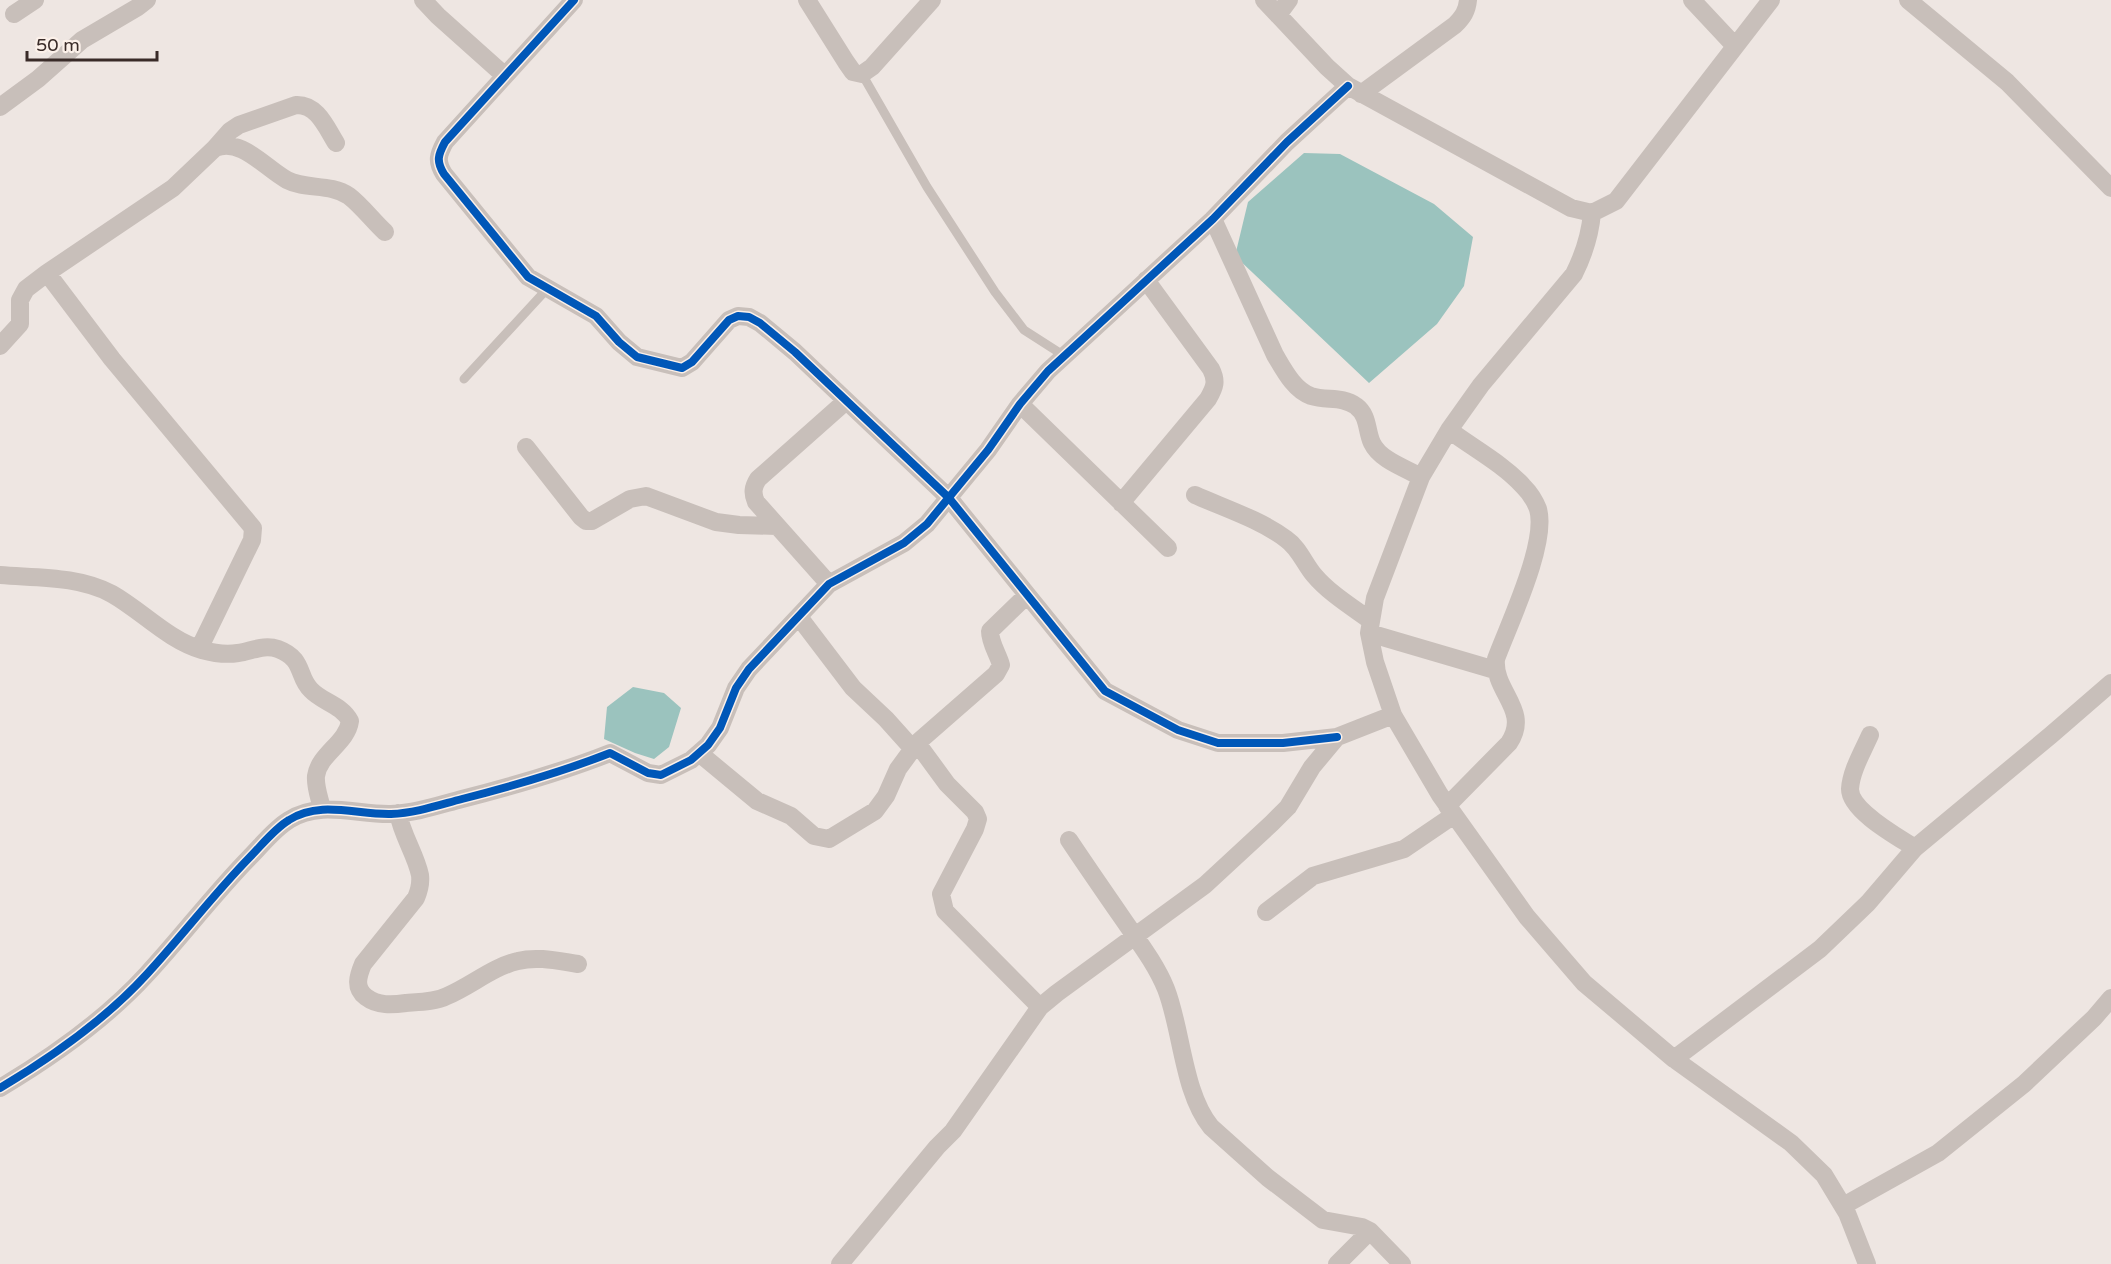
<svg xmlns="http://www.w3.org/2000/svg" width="2111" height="1264" font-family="'Varela Round',sans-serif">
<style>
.water{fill:#9bc3be}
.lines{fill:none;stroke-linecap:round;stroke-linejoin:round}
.service{stroke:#c8bfba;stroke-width:9}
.minor{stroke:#c8bfba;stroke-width:18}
.cycleway-casing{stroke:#fbf0e9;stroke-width:11}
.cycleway{stroke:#0057b8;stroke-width:8}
</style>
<rect width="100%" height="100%" fill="#eee6e2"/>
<!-- water -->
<path class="water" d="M 1304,153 L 1340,154 L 1434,204 L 1473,237 L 1464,286 L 1437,324 L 1369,383 L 1235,256 L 1248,202 Z
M 633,687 L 664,693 L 681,708 L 669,747 L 654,759 L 635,753 L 604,739 L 607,707 Z"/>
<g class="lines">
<!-- service -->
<path class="service" d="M 862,74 L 927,187 L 995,292 L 1024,330 L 1063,355
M 464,379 L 547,289"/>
<!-- minor -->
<path class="minor" d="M 423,0 L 438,16 L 504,75
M 574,0 L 445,142 C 438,155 436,161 444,174 L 528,277 L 596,316 L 619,342 L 637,357 L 682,368 L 692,362 L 729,320 L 738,316 L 749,317 L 760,323 L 795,352 L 949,498 L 1105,691 L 1178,730 L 1218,743 L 1283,743 L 1337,737
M 807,0 L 846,62 L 853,72 L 862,74 L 872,67 L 932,0
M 1264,0 L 1327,67 L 1348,86 L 1571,208 L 1592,213 L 1616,201 L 1771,0
M 1692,0 L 1735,46
M 1908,0 L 2007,82 L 2111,188
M 14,14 L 35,0
M 1278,15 L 1289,0
M 1361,94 L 1455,25 C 1463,17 1467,11 1468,0
M 0,107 L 38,79 L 82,40 L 138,7 L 147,0
M 215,148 L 230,131 L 239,125 L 296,105 C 317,104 326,127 336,143
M 1592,213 C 1590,236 1584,254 1574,274 L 1481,385 L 1449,430 L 1421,477 L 1375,598 L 1369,633 L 1375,662 L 1393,715 L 1440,795 L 1527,917 L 1584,983 L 1674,1059 L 1791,1143 L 1824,1175 L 1847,1213 L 1867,1264
M 1213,219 L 1275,355 C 1284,370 1294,390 1311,396 C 1327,401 1342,396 1356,406 C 1369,416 1366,430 1372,443 C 1380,460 1405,468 1421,477
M 47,273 L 112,359 L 253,528 L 252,540 L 199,649
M 0,346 L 20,324 L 20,300 L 26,289 L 47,273 L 173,188 L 215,148 C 241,137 265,168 287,180 C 306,190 330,183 349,196 C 362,206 373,221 385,232
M 1020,404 L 1168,548
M 526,447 L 581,517 L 586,521 L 592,521 L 630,499 L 646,496 L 716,522 L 739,525 L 777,526
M 1195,495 C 1224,508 1261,520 1286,539 C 1299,548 1304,563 1314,575 C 1329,593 1352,607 1371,621
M 1121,503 L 1208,399 C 1215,387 1217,381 1211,369 L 1146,280
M 0,575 C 37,578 79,576 112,594 C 142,611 168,640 202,650 C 213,653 226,655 238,653 C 252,651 264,644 278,649 C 305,659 297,677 311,690 C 322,702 342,705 350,721 C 347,743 319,754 316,776 C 315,787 320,799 322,809
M 829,584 L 756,502 C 752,493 753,487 758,479 L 846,401
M 799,617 L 853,688 L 886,719 L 912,748
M 1369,633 L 1495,670
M 1870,735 C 1863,751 1851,771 1850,789 C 1850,811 1898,837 1915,848
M 917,743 L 947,784 L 975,812 L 978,819 L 975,829 L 941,894 L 945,911 L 1040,1007
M 699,753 L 757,801 L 791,816 L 814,836 L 829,839 L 875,811 L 886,796 L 898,769 L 917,743 L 996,674 L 1001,665 C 998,654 990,643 990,631 L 1027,595
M 1447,806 L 1509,743 C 1531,710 1493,692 1496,659 C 1508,626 1548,543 1538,509 C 1535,501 1529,492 1523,486 C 1503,464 1473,448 1449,430
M 398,813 C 402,835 416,855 420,875 C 421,883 419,891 416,898 L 363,964 C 358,976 354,988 366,997 C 378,1006 392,1005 406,1003 C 420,1002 435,1002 447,996 C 471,986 492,967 518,961 C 537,956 558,961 578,964
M 1069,840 C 1087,867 1105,893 1123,919 C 1138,941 1156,964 1166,989 C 1182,1030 1183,1093 1211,1127 L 1268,1178 L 1323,1220 L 1362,1227 L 1370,1231 L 1402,1264
M 1266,912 L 1313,876 L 1404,849 L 1454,815
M 1674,1059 L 1820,949 L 1868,903 L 1915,848 L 2051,735 L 2111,683
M 0,1088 C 52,1057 106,1019 147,974 C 182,936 213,895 249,858 C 262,845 274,829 289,820 C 320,800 357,815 391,814 C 416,813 439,805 462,799 C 513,786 562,772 610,753 L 648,773 L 661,775 L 691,760 L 708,745 L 720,728 L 736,688 L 749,669 L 829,584 L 904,543 L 927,524 L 988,450 L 1020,404 L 1048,371 L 1213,219 L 1287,142 L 1348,86
M 1843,1206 L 1938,1153 L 2024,1084 L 2094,1018 L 2111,998
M 840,1264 L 937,1147 L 953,1131 L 1040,1007 L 1057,993 L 1205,885 L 1272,823 L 1288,807 L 1312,767 L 1337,737 L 1393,715
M 1337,1264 L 1370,1231"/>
<defs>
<path id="cycleway" d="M 574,0 L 445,142 C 438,155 436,161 444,174 L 528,277 L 596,316 L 619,342 L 637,357 L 682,368 L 692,362 L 729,320 L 738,316 L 749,317 L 760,323 L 795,352 L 949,498 L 1105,691 L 1178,730 L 1218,743 L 1283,743 L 1337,737
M 0,1088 C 52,1057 106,1019 147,974 C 182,936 213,895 249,858 C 262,845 274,829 289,820 C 320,800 357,815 391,814 C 416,813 439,805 462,799 C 513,786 562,772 610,753 L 648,773 L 661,775 L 691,760 L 708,745 L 720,728 L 736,688 L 749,669 L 829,584 L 904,543 L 927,524 L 988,450 L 1020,404 L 1048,371 L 1213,219 L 1287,142 L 1348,86"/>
</defs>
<!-- cycleway casing -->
<use href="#cycleway" class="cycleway-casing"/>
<!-- cycleway -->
<use href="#cycleway" class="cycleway"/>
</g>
<!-- scale -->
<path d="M27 51v9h130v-9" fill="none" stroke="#392b28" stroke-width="3"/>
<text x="36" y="51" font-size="18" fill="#392b28" stroke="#fbf0e9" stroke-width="4.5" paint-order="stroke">50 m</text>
</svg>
